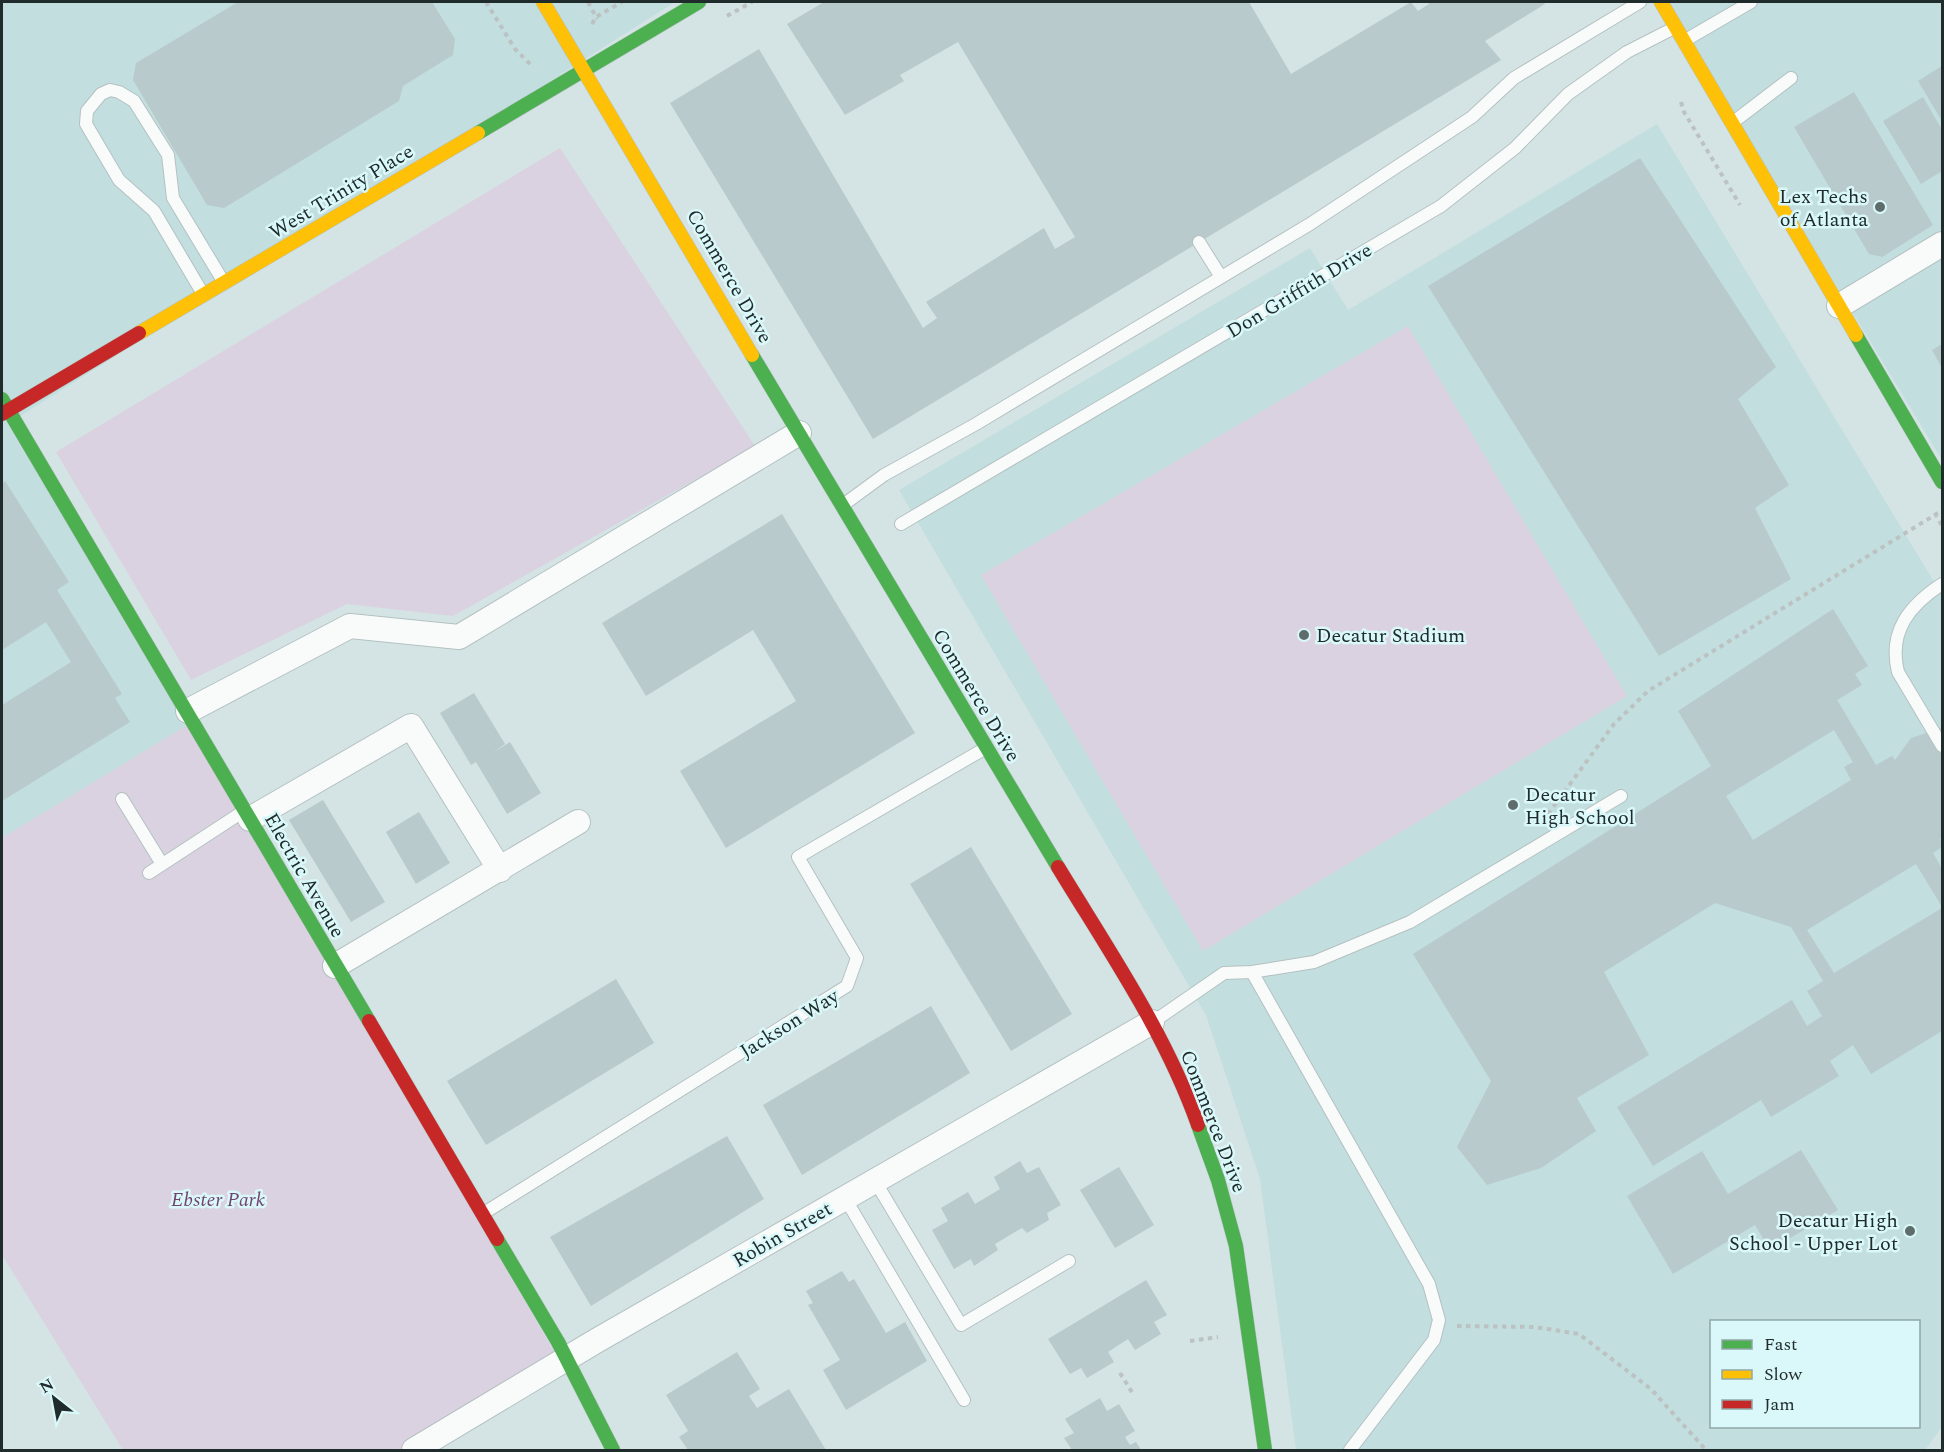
<svg xmlns="http://www.w3.org/2000/svg" width="1944" height="1452" font-family="Spectral,serif">
<style>
.built{fill:#c2dede;fill-rule:evenodd}
.green{fill:#dad2e0}
.building{fill:#b8cacb;fill-rule:evenodd}
.lines{fill:none;stroke-linecap:round;stroke-linejoin:round}
.lane-casing{stroke:#b4c1c1;stroke-width:14}
.street-casing{stroke:#b4c1c1;stroke-width:26}
.fast-casing{stroke:#b4c1c1;stroke-width:15}
.slow-casing{stroke:#b4c1c1;stroke-width:15}
.jam-casing{stroke:#b4c1c1;stroke-width:15}
.path{stroke:#bcc2c2;stroke-width:4;stroke-dasharray:4.5 4.5;stroke-linecap:butt}
.lane{stroke:#f9fbfb;stroke-width:12}
.street{stroke:#f9fbfb;stroke-width:24}
.fast{stroke:#4caf50;stroke-width:14}
.slow{stroke:#ffc107;stroke-width:14}
.jam{stroke:#c62828;stroke-width:14}
.poi-dot{fill:#5f6c6c;stroke:#daf8f9;stroke-width:2}
.labels{text-anchor:middle;stroke-width:5;stroke-linejoin:round;paint-order:stroke}
.street-label{font-size:20px;fill:#202b2b;stroke:#daf8f9}
.poi-label{font-size:20px;fill:#202b2b;stroke:#daf8f9;text-anchor:end}
.park-label{font-size:20px;font-style:italic;fill:#71436f;stroke:#daf8f9}
</style>
<rect width="100%" height="100%" fill="#d4e4e4"/>
<!-- built -->
<path class="built" d="M 2,2 L 675,2 L 11,422 L 189,724 L 2,838 Z
M 1665,2 L 1942,2 L 1942,460 Z
M 1657,124 L 1942,595 L 1942,1427 L 1925,1450 L 1296,1450 L 1260,1179 L 1206,1015 L 899,490 L 1310,248 L 1348,310 ZM 1712,1322 L 1918,1322 L 1918,1426 L 1712,1426 Z"/>
<!-- green -->
<path class="green" d="M 560,148 L 755,446 L 453,616 L 347,604 L 191,680 L 56,452 Z
M 1408,326 L 1627,696 L 1203,951 L 981,575 Z
M 189,724 L 556,1355 L 398,1450 L 123,1450 L 2,1255 L 2,838 Z"/>
<!-- building -->
<path class="building" d="M 238,2 L 432,2 L 455,39 L 453,55 L 403,86 L 399,101 L 224,208 L 207,205 L 133,80 L 136,63 Z
M 824,2 L 1249,2 L 1291,74 L 1411,2 L 1418,11 L 1429,4 L 1427,2 L 1543,2 L 1545,4 L 1485,41 L 1501,60 L 873,439 L 670,103 L 759,49 L 923,328 L 937,318 L 926,302 L 1044,228 L 1055,249 L 1075,237 L 958,42 L 900,75 L 904,81 L 845,115 L 787,24 Z
M 1942,66 L 1942,121 L 1918,81 Z
M 1854,92 L 1933,225 L 1882,257 L 1869,254 L 1794,127 Z
M 1923,97 L 1942,130 L 1942,171 L 1921,184 L 1883,121 Z
M 1640,158 L 1776,367 L 1738,399 L 1789,485 L 1755,508 L 1791,579 L 1659,656 L 1428,286 Z
M 1942,344 L 1942,368 L 1932,350 Z
M 5,481 L 69,582 L 57,590 L 122,694 L 115,698 L 130,722 L 2,801 L 2,705 L 71,662 L 46,622 L 2,650 L 2,484 Z
M 782,514 L 915,733 L 726,848 L 680,771 L 796,701 L 753,630 L 646,696 L 602,623 Z
M 1833,609 L 1868,666 L 1855,674 L 1862,685 L 1837,700 L 1876,765 L 1892,756 L 1895,760 L 1911,738 L 1942,728 L 1942,839 L 1940,838 L 1942,847 L 1933,853 L 1942,869 L 1942,907 L 1916,864 L 1807,930 L 1834,973 L 1942,908 L 1942,1031 L 1871,1074 L 1853,1045 L 1830,1061 L 1839,1076 L 1771,1117 L 1761,1100 L 1653,1166 L 1617,1107 L 1792,1000 L 1807,1026 L 1822,1016 L 1807,991 L 1823,981 L 1791,927 L 1715,903 L 1604,972 L 1649,1055 L 1577,1098 L 1596,1131 L 1541,1168 L 1487,1185 L 1457,1147 L 1491,1081 L 1413,954 L 1711,766 L 1678,711 ZM 1834,730 L 1853,762 L 1844,767 L 1851,780 L 1753,840 L 1726,796 Z
M 474,693 L 505,744 L 494,752 L 510,742 L 541,793 L 507,814 L 476,762 L 471,765 L 440,713 Z
M 323,800 L 385,902 L 351,922 L 289,820 Z
M 419,812 L 450,863 L 416,884 L 386,832 Z
M 971,847 L 1072,1014 L 1011,1051 L 910,884 Z
M 616,979 L 654,1043 L 486,1145 L 447,1081 Z
M 931,1006 L 970,1073 L 802,1175 L 763,1105 Z
M 727,1136 L 764,1199 L 591,1306 L 550,1237 Z
M 1801,1150 L 1838,1210 L 1770,1250 L 1755,1225 L 1673,1274 L 1627,1196 L 1702,1151 L 1728,1194 Z
M 1020,1161 L 1027,1173 L 1039,1167 L 1061,1205 L 1047,1213 L 1049,1220 L 1027,1233 L 1022,1228 L 995,1244 L 998,1250 L 974,1266 L 971,1259 L 954,1269 L 932,1230 L 948,1221 L 941,1208 L 968,1192 L 975,1204 L 1000,1189 L 994,1177 Z
M 1119,1167 L 1154,1225 L 1115,1248 L 1080,1190 Z
M 842,1271 L 849,1282 L 854,1279 L 886,1333 L 905,1322 L 927,1361 L 846,1410 L 823,1370 L 840,1360 L 808,1305 L 813,1303 L 806,1291 Z
M 1146,1280 L 1167,1315 L 1154,1322 L 1161,1334 L 1135,1350 L 1128,1339 L 1108,1352 L 1114,1362 L 1087,1378 L 1081,1368 L 1070,1374 L 1048,1339 Z
M 737,1352 L 760,1389 L 749,1396 L 757,1408 L 789,1389 L 826,1450 L 688,1450 L 679,1437 L 688,1431 L 666,1395 Z
M 1100,1398 L 1107,1411 L 1119,1404 L 1135,1431 L 1125,1437 L 1130,1445 L 1136,1442 L 1141,1450 L 1072,1450 L 1064,1438 L 1074,1433 L 1065,1419 Z"/>
<g class="lines">
<defs>
<path id="lane" d="M 1684,41 L 1751,2
M 1732,123 L 1791,78
M 1199,242 L 1221,277
M 203,294 L 154,211 L 119,180 L 86,124 L 87,111 L 101,94 L 110,90 L 119,92 L 134,101 L 168,155 L 173,198 L 223,281
M 843,505 L 884,475 L 976,424 L 1310,224 L 1472,117 L 1514,78 L 1640,2
M 901,524 L 1441,206 L 1515,148 L 1568,94 L 1627,52 L 1674,28
M 1942,584 C 1910,605 1888,631 1898,672 L 1942,746
M 122,799 L 162,864
M 149,873 L 244,811
M 1252,972 L 1429,1284 L 1439,1320 L 1434,1340 L 1350,1450
M 1153,1022 L 1224,973 L 1252,972 L 1314,962 L 1410,922 L 1621,796
M 875,1181 L 961,1325 L 1069,1261
M 845,1198 L 964,1400
M 484,1213 L 847,986 L 857,958 L 798,857 L 984,749"/>
<path id="street" d="M 1839,306 L 1942,244
M 188,711 L 350,626 L 459,637 L 799,433
M 250,819 L 411,726 L 500,870
M 335,966 L 578,822
M 414,1450 L 596,1341 L 1152,1022"/>
<path id="fast" d="M 478,133 L 699,2
M 1856,335 L 1942,482
M 752,355 L 1058,867
M 2,399 L 369,1021
M 1198,1125 L 1218,1180 L 1236,1246 L 1265,1450
M 497,1239 L 558,1342 L 613,1450"/>
<path id="slow" d="M 543,2 L 752,355
M 1661,2 L 1856,335
M 139,333 L 478,133"/>
<path id="jam" d="M 2,414 L 139,333
M 1058,867 C 1109,951 1165,1032 1198,1125
M 369,1021 L 497,1239"/>
</defs>
<!-- lane casing -->
<use href="#lane" class="lane-casing"/>
<!-- street casing -->
<use href="#street" class="street-casing"/>
<!-- fast casing -->
<use href="#fast" class="fast-casing"/>
<!-- slow casing -->
<use href="#slow" class="slow-casing"/>
<!-- jam casing -->
<use href="#jam" class="jam-casing"/>
<!-- path -->
<path class="path" d="M 486,2 L 515,49 L 532,66
M 588,2 L 597,19
M 727,16 L 752,2
M 592,24 L 596,17 L 622,2
M 1681,102 L 1684,112 L 1740,205
M 1935,513 L 1942,526
M 1548,814 L 1614,724 L 1648,691 L 1938,513
M 1457,1326 L 1535,1327 L 1579,1334 L 1651,1389 L 1706,1450
M 1190,1341 L 1218,1337
M 1120,1373 L 1133,1394"/>
<!-- lane -->
<use href="#lane" class="lane"/>
<!-- street -->
<use href="#street" class="street"/>
<!-- fast -->
<use href="#fast" class="fast"/>
<!-- slow -->
<use href="#slow" class="slow"/>
<!-- jam -->
<use href="#jam" class="jam"/>
</g>
<!-- markers -->
<g class="poi-dot">
<circle cx="1880" cy="207" r="6"/>
<circle cx="1304" cy="635" r="6"/>
<circle cx="1513" cy="805" r="6"/>
<circle cx="1910" cy="1231" r="6"/>
</g>
<g class="labels">
<!-- street labels -->
<g class="street-label">
<text transform="translate(341 191) rotate(-31)" y="7">West Trinity Place</text>
<text transform="translate(730 276) rotate(60)" y="7">Commerce Drive</text>
<text transform="translate(1299 290) rotate(-31)" y="7">Don Griffith Drive</text>
<text transform="translate(977 695) rotate(59)" y="7">Commerce Drive</text>
<text transform="translate(305 875) rotate(60)" y="7">Electric Avenue</text>
<text transform="translate(789 1023) rotate(-32)" y="7">Jackson Way</text>
<text transform="translate(1214 1121) rotate(69)" y="7">Commerce Drive</text>
<text transform="translate(782 1234) rotate(-30)" y="7">Robin Street</text>
</g>
<!-- poi labels -->
<g class="poi-label">
<text x="1868" y="203">Lex Techs<tspan x="1868" dy="23">of Atlanta</tspan></text>
<text x="1316" y="642" text-anchor="start">Decatur Stadium</text>
<text x="1525" y="801" text-anchor="start">Decatur<tspan x="1525" dy="23">High School</tspan></text>
<text x="1898" y="1227">Decatur High<tspan x="1898" dy="23">School - Upper Lot</tspan></text>
</g>
<!-- park labels -->
<g class="park-label">
<text x="218" y="1206">Ebster Park</text>
</g>
</g>
<!-- border -->
<rect width="1944" height="1452" fill="none" stroke="#202b2b" stroke-width="6"/>
<!-- legend -->
<rect x="1710" y="1320" width="210" height="108" fill="#daf8f9" stroke="#90a6a7" stroke-width="1.5"/>
<rect x="1722" y="1340" width="30" height="9" fill="#4caf50" stroke="#90a6a7" stroke-width="1.5"/>
<text x="1764" y="1350" font-size="18" fill="#202b2b">Fast</text>
<rect x="1722" y="1370" width="30" height="9" fill="#ffc107" stroke="#90a6a7" stroke-width="1.5"/>
<text x="1764" y="1380" font-size="18" fill="#202b2b">Slow</text>
<rect x="1722" y="1400" width="30" height="9" fill="#c62828" stroke="#90a6a7" stroke-width="1.5"/>
<text x="1764" y="1410" font-size="18" fill="#202b2b">Jam</text>
<!-- north arrow -->
<g transform="translate(54 1398) rotate(329)" stroke="#daf8f9" stroke-width="4.5" paint-order="stroke">
<path d="M0-4.5L10 22L0 15L-10 22Z" fill="#202b2b"/>
<text y="-9" font-size="16" font-weight="bold" text-anchor="middle" fill="#202b2b">N</text>
</g>
</svg>
